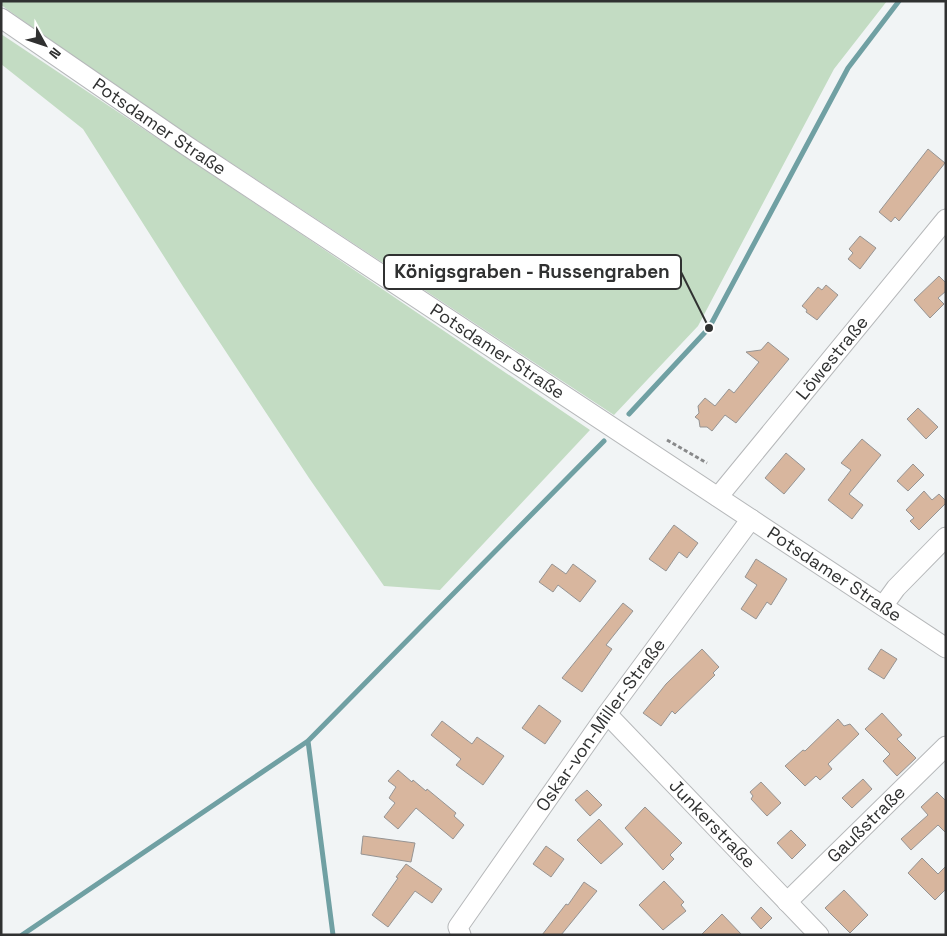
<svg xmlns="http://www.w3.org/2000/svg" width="947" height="936" font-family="'Space Grotesk',sans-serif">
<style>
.green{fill:#c3dcc3}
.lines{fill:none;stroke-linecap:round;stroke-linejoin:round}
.stream{stroke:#70a0a3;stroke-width:5}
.building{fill:#d8b69e;stroke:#969493}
.minor-casing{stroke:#b6b8ba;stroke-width:21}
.path{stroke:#88898a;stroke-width:3;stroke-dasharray:4 2.5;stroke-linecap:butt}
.minor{stroke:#fff;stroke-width:19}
.labels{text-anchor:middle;stroke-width:4.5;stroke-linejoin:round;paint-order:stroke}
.street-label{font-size:18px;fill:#303131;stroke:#fff}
.leader{fill:none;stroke:#303131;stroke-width:2}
.callout-dot{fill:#303131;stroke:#fff;stroke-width:2}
.callout{fill:#fff;stroke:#303131;stroke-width:2}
.callout-label{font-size:19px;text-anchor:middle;font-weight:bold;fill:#303131}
</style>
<rect width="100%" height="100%" fill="#f1f4f5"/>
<!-- green -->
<path class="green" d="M 1,1 L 887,1 L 834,69 L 698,326 L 614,415 L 128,95 L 1,5 Z
M 1,34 L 310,240 L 590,430 L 440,590 L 384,586 L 309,478 L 184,288 L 83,129 L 1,64 Z"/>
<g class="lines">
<!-- stream -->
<path class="stream" d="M 629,414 L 709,328 L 848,68 L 899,1
M 308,741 L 333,935
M 22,935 L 308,741 L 604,441"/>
</g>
<!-- building -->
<path class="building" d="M 928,149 L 945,163 L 899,221 L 895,217 L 891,222 L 879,212 Z
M 860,236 L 876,248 L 860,269 L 848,259 L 853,253 L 849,249 Z
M 939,276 L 946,283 L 946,291 L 938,298 L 944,304 L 930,318 L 914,300 Z
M 826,285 L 838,295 L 817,320 L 806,312 L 807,310 L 802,306 L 818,287 L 822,290 Z
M 768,342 L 789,359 L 736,423 L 725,415 L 712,431 L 707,427 L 700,427 L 699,420 L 695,417 L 699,413 L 698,406 L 705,398 L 715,406 L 729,389 L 734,393 L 759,362 L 746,352 L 761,350 Z
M 918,408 L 938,427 L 926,439 L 907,419 Z
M 862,439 L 881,455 L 849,494 L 863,505 L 852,519 L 828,500 L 851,470 L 841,463 Z
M 786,453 L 805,469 L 784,494 L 765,478 Z
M 913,464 L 924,475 L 908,491 L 897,481 Z
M 924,491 L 932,500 L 939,494 L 946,501 L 946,503 L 919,530 L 910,521 L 914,518 L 906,510 Z
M 674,525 L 698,543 L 687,558 L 679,552 L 666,571 L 649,559 Z
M 756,559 L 787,579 L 771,605 L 767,602 L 756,619 L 741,609 L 757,585 L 745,577 Z
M 552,564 L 566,574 L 573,564 L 596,581 L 580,602 L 558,585 L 553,592 L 539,582 Z
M 623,603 L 633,611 L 606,645 L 612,649 L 582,692 L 562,678 Z
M 702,649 L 719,667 L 713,673 L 715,675 L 675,714 L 672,711 L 661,726 L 643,713 L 666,684 Z
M 881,649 L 897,659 L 884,679 L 868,669 Z
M 539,705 L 561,721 L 545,744 L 522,728 Z
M 882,713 L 902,735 L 897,739 L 916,758 L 897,776 L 883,761 L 890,754 L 865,729 Z
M 838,719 L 844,726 L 850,724 L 859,734 L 828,764 L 832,769 L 820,780 L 816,776 L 805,786 L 785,766 L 803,750 L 805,751 Z
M 442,721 L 472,744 L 477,737 L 504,756 L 483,785 L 456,765 L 461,759 L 431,735 Z
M 398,770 L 412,782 L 413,780 L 426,791 L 427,789 L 456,813 L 454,816 L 464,825 L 453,839 L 416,808 L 398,829 L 384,817 L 395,803 L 389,798 L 396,787 L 388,781 Z
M 863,779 L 872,789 L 852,808 L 842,798 Z
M 761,782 L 781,803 L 767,816 L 751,799 L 753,796 L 750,792 Z
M 587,790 L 602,805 L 590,816 L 575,800 Z
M 937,792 L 946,801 L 946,833 L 938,825 L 911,850 L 901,839 L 928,815 L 921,807 Z
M 645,807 L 682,843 L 670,855 L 674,859 L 663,870 L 625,828 Z
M 599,819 L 623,844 L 601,864 L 577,840 Z
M 791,830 L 806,845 L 792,859 L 777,843 Z
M 363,836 L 415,843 L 411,862 L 361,854 Z
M 546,846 L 564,859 L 551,877 L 533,864 Z
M 922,858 L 938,874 L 946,866 L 946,889 L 935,900 L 908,873 Z
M 406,864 L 442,889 L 432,903 L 415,891 L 388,927 L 372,915 L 398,878 L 396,877 Z
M 664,881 L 684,902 L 681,905 L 686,911 L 663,930 L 639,905 Z
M 584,882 L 597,891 L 561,935 L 542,935 L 566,904 L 568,905 Z
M 844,890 L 868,915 L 850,933 L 825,908 Z
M 761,907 L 772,918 L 761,929 L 751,918 Z
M 722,914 L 742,935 L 701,935 Z"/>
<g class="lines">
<defs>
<g id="minor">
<path id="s1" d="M 1,18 L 187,146 L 946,648"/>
<path id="s2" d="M 718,497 L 946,219"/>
<path d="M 883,606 L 896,588 L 946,537"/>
<path id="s3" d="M 607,714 L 819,935"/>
<path id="s4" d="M 787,902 L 946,746"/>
<path id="s5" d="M 461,935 L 458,927 L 607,714 L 751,519"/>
</g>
</defs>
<!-- minor casing -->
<use href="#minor" class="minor-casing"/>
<!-- path -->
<path class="path" d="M 667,440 L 707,463"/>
<!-- minor -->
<use href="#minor" class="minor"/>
</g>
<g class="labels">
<!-- street labels -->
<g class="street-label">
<text dy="6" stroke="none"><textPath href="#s1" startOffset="192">Potsdamer Straße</textPath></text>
<text dy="6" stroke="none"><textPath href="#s1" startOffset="598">Potsdamer Straße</textPath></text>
<text dy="6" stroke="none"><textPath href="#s2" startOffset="180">Löwestraße</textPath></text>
<text dy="6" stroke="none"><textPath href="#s1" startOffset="1002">Potsdamer Straße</textPath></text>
<text dy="6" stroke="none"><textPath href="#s5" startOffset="256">Oskar-von-Miller-Straße</textPath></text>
<text dy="6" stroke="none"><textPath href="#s4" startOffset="111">Gaußstraße</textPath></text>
<text dy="6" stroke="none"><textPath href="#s3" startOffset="152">Junkerstraße</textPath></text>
</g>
</g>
<!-- callouts -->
<path class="leader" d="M709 328L681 272"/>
<circle class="callout-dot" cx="709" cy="328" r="5"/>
<rect class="callout" x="384" y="255" width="297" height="34" rx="5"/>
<g class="callout-label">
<text x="532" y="278">Königsgraben - Russengraben</text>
</g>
<!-- border -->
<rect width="947" height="936" fill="none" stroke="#303131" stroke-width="5"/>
<!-- north arrow -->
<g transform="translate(45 45) rotate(130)" stroke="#ffffff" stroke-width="4" paint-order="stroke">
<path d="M0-4L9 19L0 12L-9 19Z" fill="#303131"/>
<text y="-8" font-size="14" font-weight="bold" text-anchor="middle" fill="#303131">N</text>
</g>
</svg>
